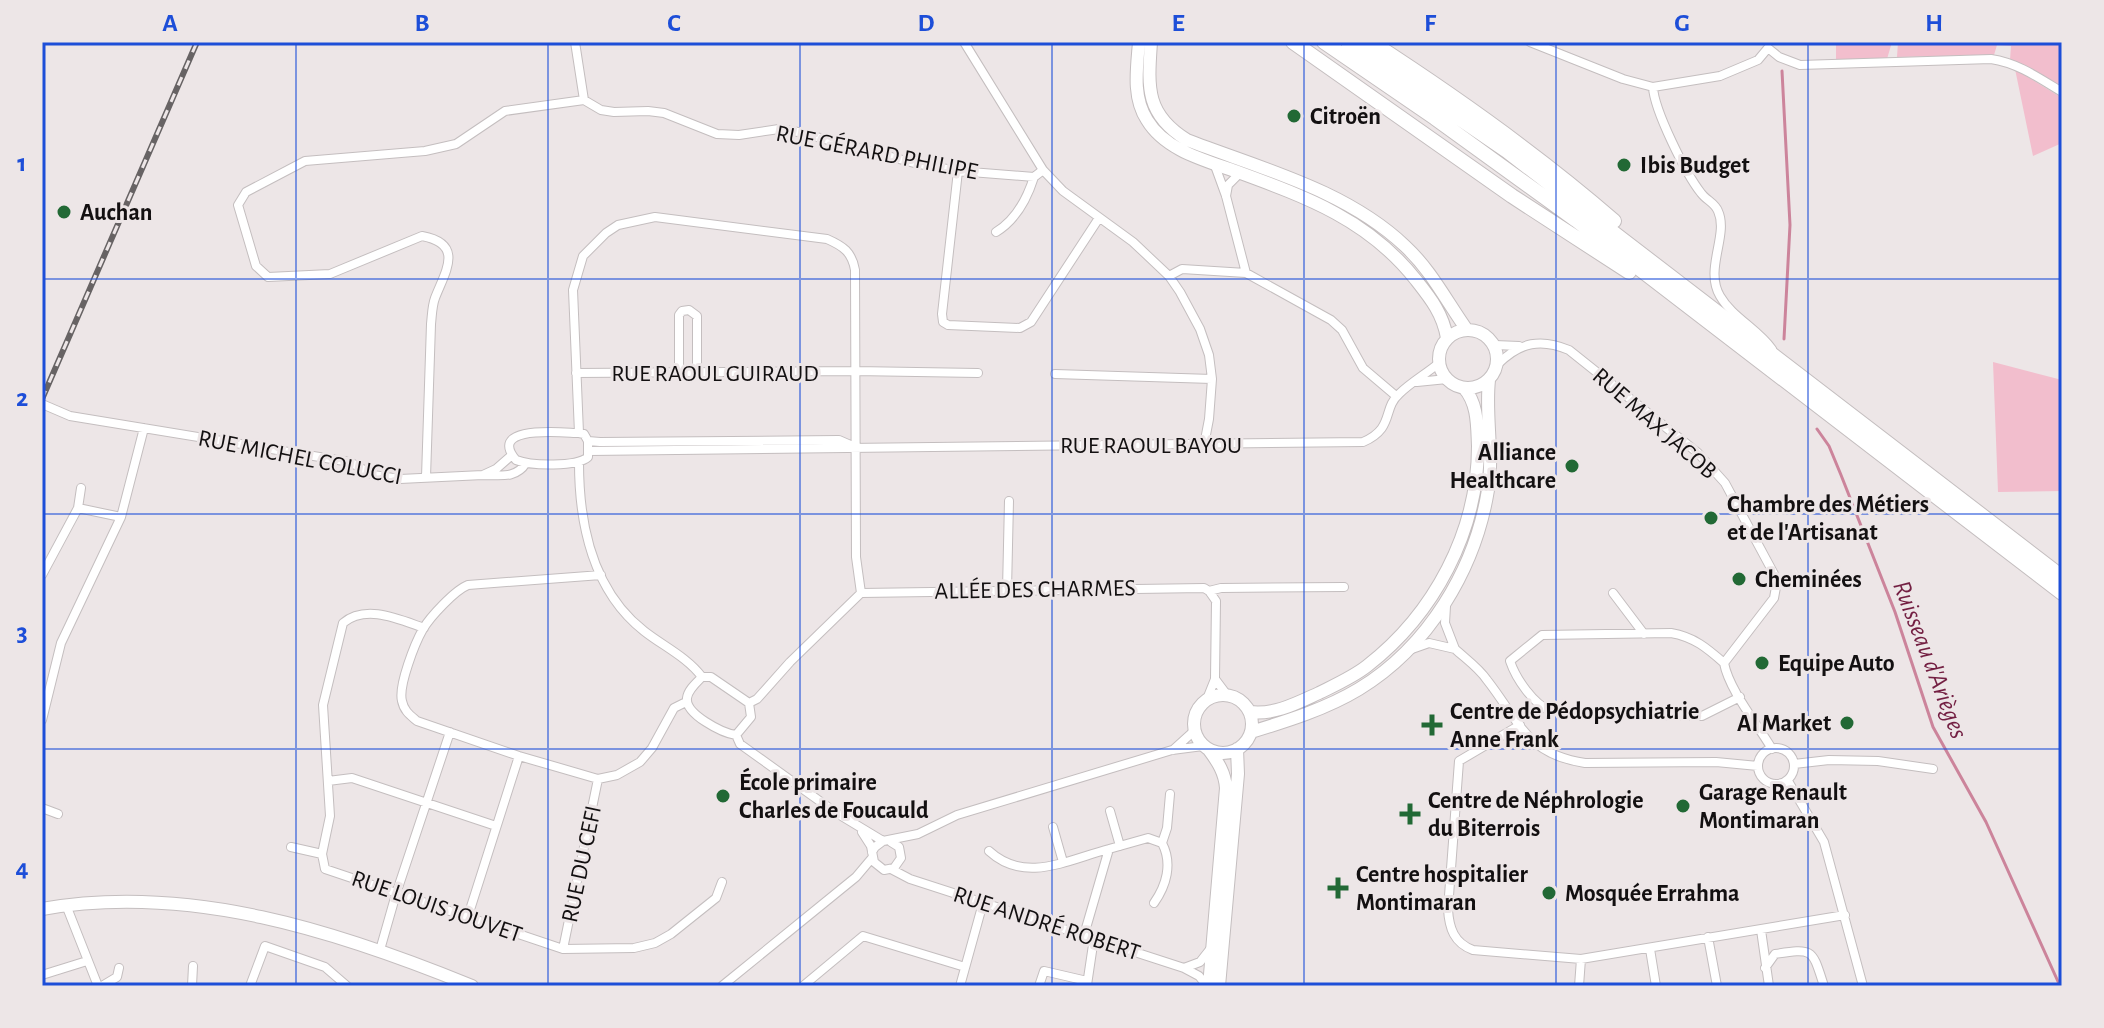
<svg xmlns="http://www.w3.org/2000/svg" width="2104" height="1028" font-family="'Alegreya Sans',sans-serif">
<style>
.green{fill:#f2becd}
.lines{fill:none;stroke-linecap:round;stroke-linejoin:round}
.stream{stroke:#cc849b;stroke-width:3}
.street-casing{stroke:#c4bebf;stroke-width:10}
.secondary-casing{stroke:#c4bebf;stroke-width:14}
.highway-casing{stroke:#c4bebf;stroke-width:16}
.street{stroke:#fff;stroke-width:8}
.secondary{stroke:#fff;stroke-width:12}
.highway{stroke:#fff;stroke-width:14}
.rail-casing{stroke:#676364;stroke-width:6}
.rail{stroke:#ede6e7;stroke-width:3;stroke-dasharray:9;stroke-linecap:butt}
.grid{fill:none;stroke:#1d4ed8;stroke-width:2;stroke-opacity:0.55}
.poi-dot{fill:#226935;stroke:#ede6e7;stroke-width:3}
.labels{text-anchor:middle;stroke-width:6;stroke-linejoin:round;paint-order:stroke}
.poi-label{font-size:24px;font-weight:bold;fill:#131011;stroke:#ede6e7;text-anchor:start}
.street-label{font-size:24px;fill:#131011;stroke:#ede6e7}
.water-label{font-size:26px;font-style:italic;fill:#731f42;stroke:#ede6e7}
.neatline{fill:none;stroke:#1d4ed8;stroke-width:3}
.grid-label{font-size:26px;text-anchor:middle;font-weight:bold;fill:#1d4ed8}
</style>
<rect width="100%" height="100%" fill="#ede6e7"/>
<!-- green -->
<path class="green" d="M 1836,42 L 1892,42 L 1887,59 L 1836,59 Z
M 1898,42 L 2062,42 L 2062,88 L 2010,60 L 2011,46 L 1997,45 L 1994,55 L 1897,57 Z
M 2015,69 L 2062,98 L 2062,143 L 2033,156 Z
M 1993,362 L 2062,380 L 2062,491 L 1998,492 Z"/>
<g class="lines">
<!-- stream -->
<path class="stream" d="M 1782,71 L 1790,225 L 1784,339
M 1817,429 L 1829,446 L 1841,475 L 1895,612 L 1933,727 L 1986,822 L 2060,986"/>
<defs>
<path id="street" d="M 575,42 L 584,100 L 601,110 L 614,112 L 648,111 L 664,113 L 717,134 L 739,135 L 779,129 L 798,132 L 914,163 L 958,171 L 1034,177 L 1043,170
M 964,42 L 1043,170 L 1063,191 L 1133,242 L 1169,276 L 1180,292 L 1200,329 L 1209,355 L 1212,379 L 1209,419 L 1204,445
M 1530,42 L 1623,79 L 1653,87 L 1720,76 L 1758,60 L 1768,48
M 1768,48 L 1779,57 L 1800,65 L 1991,59 C 2018,63 2039,78 2062,92
M 1653,87 C 1654,110 1686,174 1701,193 C 1706,200 1715,203 1718,211 C 1729,235 1704,269 1720,296 C 1732,317 1758,329 1772,349
M 1214,163 L 1226,196 L 1246,273
M 958,171 L 942,314 L 943,322 L 948,325 L 1020,328 L 1031,322 L 1099,218
M 1226,196 L 1228,185 L 1240,173
M 996,232 C 1016,220 1027,199 1034,177
M 1169,276 L 1182,269 L 1246,273 L 1331,320 L 1342,330 L 1363,368 L 1396,396
M 1495,345 L 1519,346
M 1498,364 C 1520,342 1541,338 1569,350 L 1698,453 L 1725,483 L 1774,574 L 1776,587 L 1774,598 L 1724,663 C 1729,690 1758,725 1772,749
M 576,373 L 855,371 L 978,373
M 679,374 L 679,315 L 682,311 L 689,310 L 697,316 L 697,373
M 1055,374 L 1212,379
M 1417,382 L 1447,379
M 42,404 L 70,416 L 350,462 L 373,475 L 400,479 L 483,475
M 579,433 L 573,290 L 583,256 L 606,233 L 618,225 L 655,217 L 827,239 C 843,246 852,252 855,270 L 856,557 L 861,593 L 790,662 L 757,699 L 749,703
M 588,441 L 588,457 C 577,467 531,466 516,460 C 486,424 564,433 579,433 L 584,434 L 588,441 L 600,442 L 839,440 L 855,447
M 589,451 L 1363,442 C 1395,428 1382,409 1399,394 C 1411,382 1426,374 1439,363
M 512,455 L 496,469 L 483,475 C 500,475 516,479 526,463
M 579,463 C 579,524 593,591 644,631 C 663,646 687,657 702,677
M 426,477 L 431,324 C 432,315 432,306 435,298 C 445,272 465,244 422,236 L 330,274 L 268,277 L 256,266 L 238,205 L 246,192 L 305,161 L 425,151 L 456,144 L 505,111 L 584,100
M 78,508 L 121,517
M 42,575 L 78,508 L 81,488
M 601,575 L 468,585 C 455,590 430,617 423,629 C 415,643 398,686 402,701 C 404,711 410,715 417,721 L 519,756 L 598,779 L 617,775 L 640,762 L 652,748 L 674,708 L 686,702
M 1007,590 L 1009,501
M 861,593 L 1204,588 L 1209,591 L 1221,588 L 1344,587
M 1613,593 L 1644,634
M 424,628 C 398,619 366,604 343,623 L 323,705 L 330,816 L 322,854 L 325,869 L 563,949 L 634,948 L 655,943 L 671,934 L 716,898 L 722,882
M 1412,649 L 1429,643 L 1455,649 L 1445,623 L 1446,606
M 1455,649 C 1466,659 1479,668 1487,680 C 1520,722 1526,754 1585,763 L 1716,762 L 1758,766
M 1724,663 C 1707,648 1694,637 1671,633 L 1542,635 L 1510,661 C 1516,679 1534,705 1551,711 L 1620,711 L 1645,715 L 1702,716 L 1740,697
M 702,677 L 711,677 L 749,703 L 751,717 L 736,735
M 702,677 C 696,683 688,690 687,698 C 685,714 722,733 736,735
M 1215,679 L 1227,695
M 1207,699 L 1215,679 L 1216,601 L 1209,591
M 42,720 L 61,643 L 121,517 L 144,428
M 1520,725 L 1459,761 L 1448,909 C 1449,928 1454,943 1473,950 L 1581,959 L 1845,915
M 736,735 L 740,744 L 835,812 L 883,841
M1758 766a18 18 0 1 1 36 0a18 18 0 1 1-36 0Z
M 1173,750 L 1194,731
M 1794,764 L 1829,760 L 1878,761 L 1933,769
M 328,781 L 352,778 L 496,826
M 1788,781 L 1824,842 L 1863,986
M 42,808 L 58,814
M 1110,811 L 1120,846
M 1053,827 L 1063,862
M 862,832 L 871,846 L 874,862 L 884,870 L 894,868 L 901,858 L 899,847 L 891,842
M 1162,843 L 1167,828 L 1170,794
M 291,847 L 322,854
M 989,851 C 1025,884 1067,860 1109,849
M 872,852 L 875,847 L 883,841 L 918,834 L 957,815 L 1172,750 L 1203,746
M 891,869 L 910,879 L 1184,968
M 66,905 L 98,986
M 468,916 L 519,756
M 1761,930 L 1769,986
M 1084,935 L 1109,849 L 1148,838 L 1162,843 C 1173,864 1166,886 1154,903
M 1708,937 L 1717,986
M 563,949 L 598,779
M 1650,949 L 1656,986
M 380,950 L 396,894 L 450,732
M 1765,968 L 1775,954 C 1814,948 1812,949 1824,986
M 42,975 L 87,961
M 1087,985 L 1094,938
M 102,986 L 117,977 L 119,968
M 192,986 L 193,966
M 250,986 L 265,946 L 325,967 L 347,986
M 722,986 L 856,877 L 872,858
M 803,986 L 863,936 L 965,967
M 960,986 L 983,903
M 1039,986 L 1044,971 L 1087,981
M 1207,986 L 1199,976 L 1184,968 L 1200,962 L 1211,948
M 1579,986 L 1581,959"/>
<path id="secondary" d="M 1139,42 C 1137,68 1132,97 1147,120 C 1165,150 1204,160 1235,171 C 1306,197 1368,219 1416,280 C 1431,299 1443,314 1447,338
M 1151,42 C 1148,87 1145,114 1187,140 C 1262,169 1346,190 1405,246 C 1431,270 1447,302 1467,330
M1439 359a29 29 0 1 1 58 0a29 29 0 1 1-58 0Z
M1194 724a29 29 0 1 1 58 0a29 29 0 1 1-58 0Z
M 1250,712 C 1275,715 1297,703 1319,693 C 1335,685 1353,677 1367,666 C 1434,614 1478,532 1478,446 C 1477,425 1478,404 1464,388
M 1251,732 C 1287,721 1326,709 1359,689 C 1428,647 1475,570 1488,490 C 1494,453 1485,416 1489,380
M 42,909 C 189,883 337,931 472,986
M 1209,986 L 1226,788 C 1225,773 1218,762 1209,750
M 1219,986 L 1238,774 L 1237,749"/>
<path id="highway" d="M 1293,42 L 1512,196 L 1629,272
M 1324,42 L 1435,118 L 1576,220 L 2062,593
M 1348,42 L 1507,151 L 2062,577
M 1371,42 C 1456,97 1538,155 1614,221"/>
</defs>
<!-- street casing -->
<use href="#street" class="street-casing"/>
<!-- secondary casing -->
<use href="#secondary" class="secondary-casing"/>
<!-- highway casing -->
<use href="#highway" class="highway-casing"/>
<!-- street -->
<use href="#street" class="street"/>
<!-- secondary -->
<use href="#secondary" class="secondary"/>
<!-- highway -->
<use href="#highway" class="highway"/>
<defs>
<path id="rail" d="M 42,399 L 197,42"/>
</defs>
<!-- rail casing -->
<use href="#rail" class="rail-casing"/>
<!-- rail -->
<use href="#rail" class="rail"/>
</g>
<!-- grid -->
<path class="grid" d="M 296,42 L 296,986M 548,42 L 548,986M 800,42 L 800,986M 1052,42 L 1052,986M 1304,42 L 1304,986M 1556,42 L 1556,986M 1808,42 L 1808,986M 42,279 L 2062,279M 42,514 L 2062,514M 42,749 L 2062,749"/>
<!-- markers -->
<g class="poi-dot">
<circle cx="1294" cy="116" r="8"/>
<circle cx="1624" cy="165" r="8"/>
<circle cx="64" cy="212" r="8"/>
<circle cx="1572" cy="466" r="8"/>
<circle cx="1711" cy="518" r="8"/>
<circle cx="1739" cy="579" r="8"/>
<circle cx="1762" cy="663" r="8"/>
<circle cx="1847" cy="723" r="8"/>
<path d="M1428 713h8v8h8v8h-8v8h-8v-8h-8v-8h8z"/>
<circle cx="723" cy="796" r="8"/>
<circle cx="1683" cy="806" r="8"/>
<path d="M1406 802h8v8h8v8h-8v8h-8v-8h-8v-8h8z"/>
<path d="M1334 876h8v8h8v8h-8v8h-8v-8h-8v-8h8z"/>
<circle cx="1549" cy="893" r="8"/>
</g>
<g class="labels">
<!-- poi labels -->
<g class="poi-label">
<text x="1310" y="124">Citroën</text>
<text x="1640" y="173">Ibis Budget</text>
<text x="80" y="220">Auchan</text>
<text x="1556" y="460" text-anchor="end">Alliance<tspan x="1556" dy="28">Healthcare</tspan></text>
<text x="1727" y="512">Chambre des Métiers<tspan x="1727" dy="28">et de l'Artisanat</tspan></text>
<text x="1755" y="587">Cheminées</text>
<text x="1778" y="671">Equipe Auto</text>
<text x="1450" y="719">Centre de Pédopsychiatrie<tspan x="1450" dy="28">Anne Frank</tspan></text>
<text x="1831" y="731" text-anchor="end">Al Market</text>
<text x="739" y="790">École primaire<tspan x="739" dy="28">Charles de Foucauld</tspan></text>
<text x="1699" y="800">Garage Renault<tspan x="1699" dy="28">Montimaran</tspan></text>
<text x="1428" y="808">Centre de Néphrologie<tspan x="1428" dy="28">du Biterrois</tspan></text>
<text x="1356" y="882">Centre hospitalier<tspan x="1356" dy="28">Montimaran</tspan></text>
<text x="1565" y="901">Mosquée Errahma</text>
</g>
<!-- street labels -->
<g class="street-label">
<text transform="translate(877 152) rotate(11)" y="8">RUE GÉRARD PHILIPE</text>
<text x="715" y="381">RUE RAOUL GUIRAUD</text>
<text transform="translate(1655 423) rotate(41)" y="8">RUE MAX JACOB</text>
<text x="1151" y="453">RUE RAOUL BAYOU</text>
<text transform="translate(300 457) rotate(11)" y="8">RUE MICHEL COLUCCI</text>
<text transform="translate(1035 589) rotate(-1)" y="8">ALLÉE DES CHARMES</text>
<text transform="translate(581 864) rotate(-78)" y="8">RUE DU CEFI</text>
<text transform="translate(437 906) rotate(19)" y="8">RUE LOUIS JOUVET</text>
<text transform="translate(1047 923) rotate(18)" y="8">RUE ANDRÉ ROBERT</text>
</g>
<!-- water labels -->
<g class="water-label">
<text transform="translate(1931 659) rotate(69)" y="9">Ruisseau d'Arièges</text>
</g>
</g>
<!-- border -->
<rect width="2104" height="1028" fill="none" stroke="#ede6e7" stroke-width="88"/>
<rect x="44" y="44" width="2016" height="940" class="neatline"/>
<g class="grid-label">
<text x="170" y="31">A</text>
<text x="422" y="31">B</text>
<text x="674" y="31">C</text>
<text x="926" y="31">D</text>
<text x="1178" y="31">E</text>
<text x="1430" y="31">F</text>
<text x="1682" y="31">G</text>
<text x="1934" y="31">H</text>
<text x="22" y="171">1</text>
<text x="22" y="406">2</text>
<text x="22" y="641">3</text>
<text x="22" y="876">4</text>
</g>
</svg>
